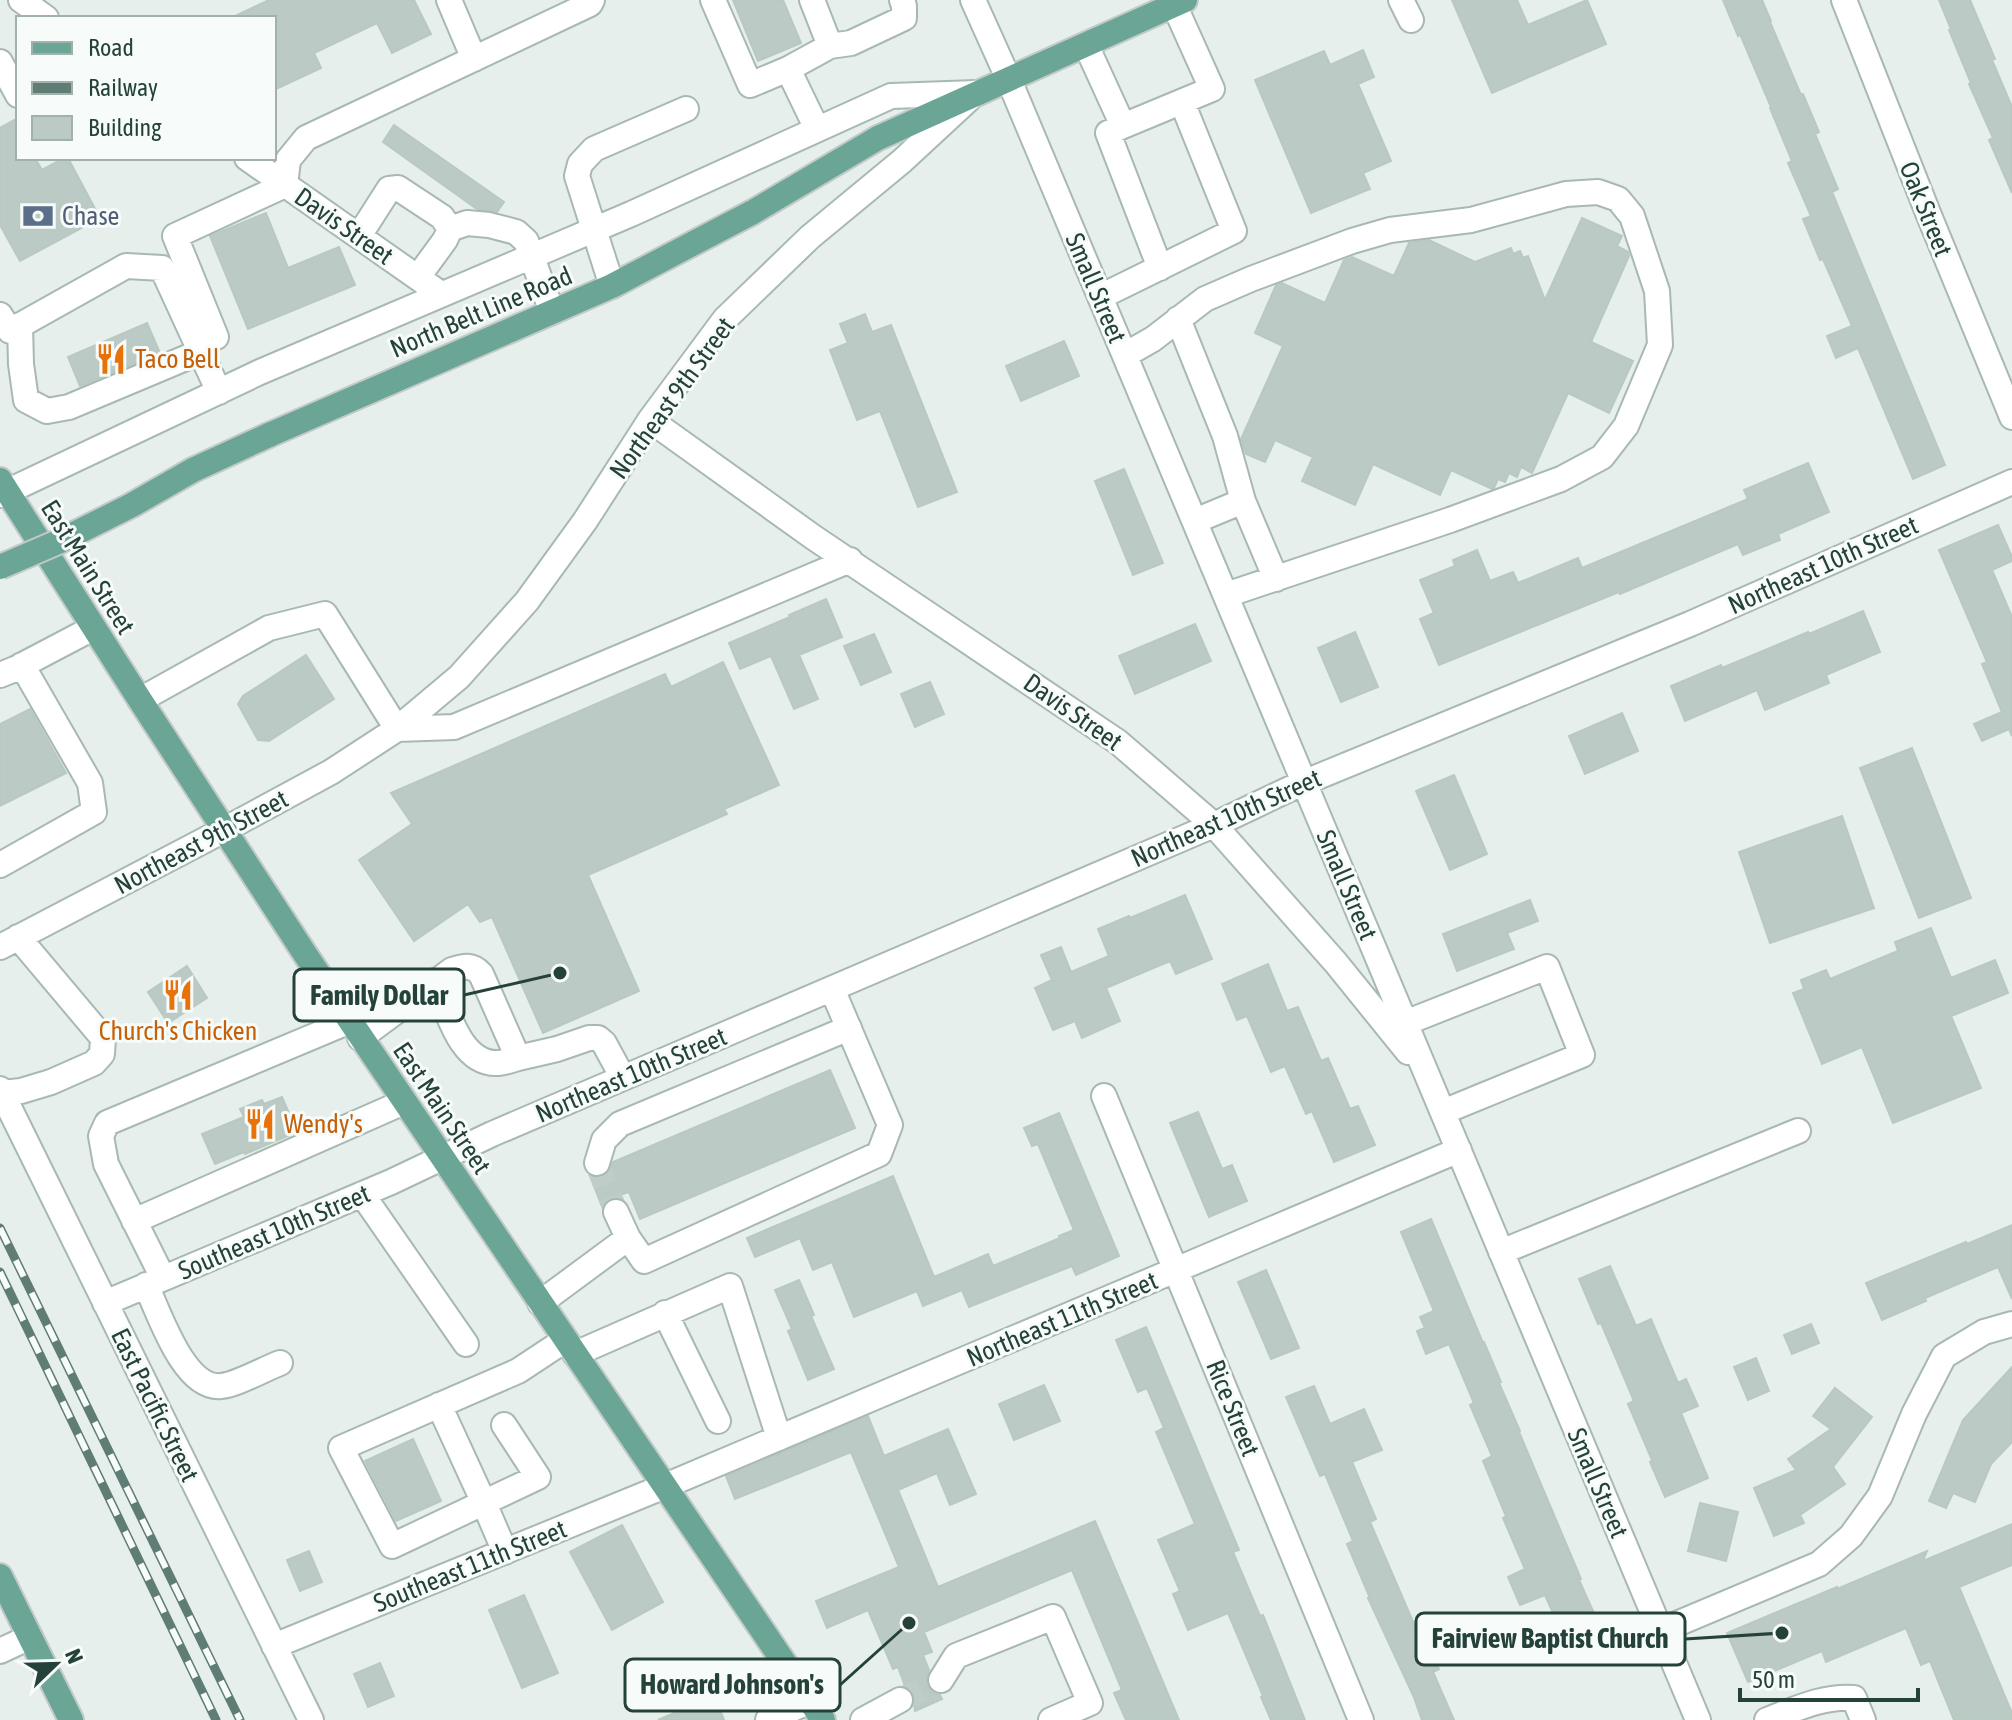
<svg xmlns="http://www.w3.org/2000/svg" width="2012" height="1720" font-family="'Asap Condensed',sans-serif">
<style>
.building{fill:#bbcac4;stroke:#b8c9c2;stroke-width:2}
.lines{fill:none;stroke-linecap:round;stroke-linejoin:round}
.minor-tunnel{stroke:#bfccc8;stroke-width:24;stroke-dasharray:24 12;stroke-linecap:butt}
.minor-casing{stroke:#a8b8b2;stroke-width:28}
.major-casing{stroke:#c2cac8;stroke-width:28}
.minor{stroke:#fff;stroke-width:24}
.major{stroke:#6aa596;stroke-width:24}
.rail-casing{stroke:#5f7d75;stroke-width:9}
.rail{stroke:#f7fbf9;stroke-width:6;stroke-dasharray:18;stroke-linecap:butt}
.major-bridge-casing{stroke:#c2cac8;stroke-width:28;stroke-linecap:butt}
.major-bridge{stroke:#6aa596;stroke-width:24}
.labels{text-anchor:middle;stroke-width:6;stroke-linejoin:round;paint-order:stroke}
.street-label{font-size:26px;fill:#24423a;stroke:#f7fbf9}
.service-label{font-size:26px;fill:#4e5e75;stroke:#f7fbf9;text-anchor:start}
.food-label{font-size:26px;fill:#c56008;stroke:#f7fbf9;text-anchor:start}
.leader{fill:none;stroke:#24423a;stroke-width:3}
.callout-dot{fill:#24423a;stroke:#f7fbf9;stroke-width:3}
.callout{fill:#f7fbf9;stroke:#24423a;stroke-width:3}
.callout-label{font-size:28px;text-anchor:middle;font-weight:bold;fill:#24423a}
</style>
<rect width="100%" height="100%" fill="#e6efeb"/>
<!-- building -->
<path class="building" d="M 269,0 L 414,0 L 431,34 L 392,53 L 377,23 L 314,53 L 321,68 L 274,90 L 274,18 L 231,18 Z
M 733,0 L 783,0 L 801,43 L 758,61 Z
M 1452,0 L 1517,0 L 1528,25 L 1587,0 L 1606,44 L 1492,93 Z
M 1723,0 L 1762,0 L 1771,21 L 1770,22 L 1801,95 L 1803,94 L 1819,132 L 1815,134 L 1838,189 L 1832,192 L 1945,465 L 1913,479 L 1858,348 L 1836,358 L 1827,336 L 1852,326 L 1823,259 L 1820,260 L 1803,219 L 1811,216 L 1788,163 L 1792,161 L 1770,108 L 1771,107 L 1740,34 L 1738,36 Z
M 1939,0 L 1970,0 L 1995,59 L 1992,60 L 2012,107 L 2012,193 L 1989,140 L 1993,138 L 1969,84 L 1971,83 L 1949,30 L 1951,29 Z
M 1363,50 L 1374,77 L 1358,84 L 1391,161 L 1363,173 L 1370,189 L 1311,213 L 1255,80 L 1324,51 L 1330,65 Z
M 18,118 L 18,158 L 35,158 L 42,170 L 64,158 L 68,158 L 100,218 L 20,261 L 0,225 L 0,128 Z
M 394,125 L 504,202 L 497,212 L 477,209 L 383,142 Z
M 266,213 L 288,268 L 339,247 L 355,285 L 248,329 L 210,236 Z
M 1582,218 L 1622,236 L 1617,246 L 1628,252 L 1629,256 L 1591,342 L 1633,361 L 1609,413 L 1568,393 L 1532,473 L 1521,467 L 1517,477 L 1509,473 L 1505,482 L 1498,479 L 1494,488 L 1492,489 L 1451,470 L 1440,495 L 1373,464 L 1355,505 L 1302,481 L 1313,457 L 1275,440 L 1265,462 L 1246,454 L 1241,439 L 1283,346 L 1255,333 L 1276,285 L 1282,283 L 1325,303 L 1344,260 L 1352,257 L 1394,276 L 1409,243 L 1429,240 L 1475,262 L 1511,248 L 1513,254 L 1520,251 L 1523,258 L 1528,256 L 1545,300 Z
M 865,314 L 872,332 L 891,325 L 957,492 L 918,507 L 880,411 L 857,420 L 830,350 L 848,343 L 840,324 Z
M 147,323 L 160,353 L 80,386 L 68,357 Z
M 1064,341 L 1079,376 L 1021,401 L 1006,366 Z
M 1808,463 L 1829,512 L 1778,534 L 1780,540 L 1743,555 L 1738,544 L 1620,594 L 1619,592 L 1439,665 L 1420,619 L 1434,613 L 1420,580 L 1455,566 L 1453,560 L 1477,550 L 1490,581 L 1513,572 L 1518,583 L 1578,558 L 1582,568 L 1748,499 L 1744,490 Z
M 1124,469 L 1163,563 L 1133,575 L 1095,481 Z
M 1998,525 L 2012,557 L 2012,561 L 1992,570 L 2012,617 L 2012,736 L 2009,729 L 1982,741 L 1974,724 L 2002,712 L 1982,664 L 1987,662 L 1939,550 Z
M 826,599 L 842,637 L 799,655 L 818,699 L 794,709 L 771,656 L 740,669 L 729,643 L 790,617 L 789,615 Z
M 1863,611 L 1880,652 L 1826,675 L 1829,683 L 1765,710 L 1757,690 L 1685,721 L 1671,686 L 1721,665 L 1722,668 L 1808,632 L 1809,634 Z
M 1195,624 L 1211,661 L 1135,694 L 1119,656 Z
M 1355,632 L 1378,687 L 1341,702 L 1318,648 Z
M 874,634 L 891,672 L 861,685 L 844,646 Z
M 306,655 L 334,699 L 269,741 L 258,740 L 238,704 L 243,696 Z
M 723,662 L 779,785 L 724,809 L 727,814 L 588,875 L 639,991 L 543,1033 L 492,917 L 480,922 L 468,904 L 414,941 L 359,860 L 412,824 L 391,793 L 665,674 L 671,687 Z
M 930,682 L 944,714 L 915,727 L 901,694 Z
M 30,709 L 66,773 L 0,806 L 0,724 Z
M 1622,713 L 1638,751 L 1585,774 L 1569,736 Z
M 1912,748 L 1971,898 L 1919,918 L 1860,768 Z
M 1454,775 L 1487,854 L 1450,870 L 1416,791 Z
M 1842,816 L 1874,908 L 1770,943 L 1739,852 Z
M 1185,895 L 1212,959 L 1176,974 L 1170,961 L 1106,988 L 1120,1021 L 1082,1038 L 1075,1021 L 1053,1030 L 1035,988 L 1052,980 L 1041,955 L 1061,947 L 1071,972 L 1109,956 L 1098,929 L 1129,916 L 1130,918 Z
M 1530,900 L 1538,921 L 1507,933 L 1514,949 L 1457,971 L 1443,934 Z
M 1931,928 L 1951,978 L 1995,960 L 2008,993 L 1951,1016 L 1981,1088 L 1893,1123 L 1862,1047 L 1822,1064 L 1793,993 L 1804,989 L 1801,980 L 1826,970 L 1830,979 L 1898,951 L 1895,942 Z
M 1268,964 L 1287,1011 L 1298,1007 L 1321,1061 L 1328,1058 L 1350,1109 L 1358,1106 L 1375,1145 L 1334,1162 L 1312,1111 L 1306,1114 L 1285,1066 L 1271,1072 L 1247,1016 L 1237,1020 L 1222,984 Z
M 187,966 L 207,998 L 168,1023 L 148,992 Z
M 830,1070 L 855,1128 L 640,1219 L 629,1192 L 610,1198 L 601,1204 L 590,1176 L 600,1178 L 607,1174 L 613,1162 Z
M 282,1097 L 297,1132 L 245,1154 L 244,1152 L 215,1164 L 202,1134 L 244,1117 L 240,1109 L 262,1100 L 264,1104 Z
M 1198,1112 L 1222,1169 L 1232,1165 L 1247,1201 L 1209,1217 L 1170,1123 Z
M 1059,1113 L 1119,1256 L 1076,1275 L 1072,1266 L 969,1307 L 962,1290 L 923,1306 L 917,1291 L 854,1317 L 832,1262 L 813,1270 L 800,1238 L 755,1257 L 747,1238 L 893,1176 L 934,1277 L 988,1254 L 993,1266 L 1060,1238 L 1059,1236 L 1074,1230 L 1038,1144 L 1032,1146 L 1024,1128 Z
M 1431,1219 L 1483,1343 L 1484,1342 L 1501,1382 L 1499,1383 L 1520,1431 L 1519,1432 L 1581,1579 L 1579,1580 L 1607,1642 L 1573,1658 L 1545,1595 L 1520,1605 L 1508,1577 L 1525,1569 L 1503,1518 L 1506,1516 L 1483,1461 L 1492,1456 L 1470,1405 L 1474,1403 L 1449,1344 L 1426,1354 L 1417,1331 L 1425,1328 L 1420,1317 L 1434,1311 L 1401,1232 Z
M 2012,1225 L 2012,1299 L 1998,1267 L 1925,1298 L 1926,1301 L 1882,1320 L 1866,1283 L 1966,1242 L 1967,1244 Z
M 1610,1266 L 1636,1326 L 1651,1319 L 1678,1383 L 1686,1379 L 1698,1406 L 1681,1413 L 1708,1478 L 1665,1497 L 1650,1462 L 1652,1460 L 1628,1404 L 1634,1401 L 1601,1323 L 1598,1324 L 1579,1279 Z
M 1266,1270 L 1299,1348 L 1271,1359 L 1238,1282 Z
M 799,1280 L 814,1315 L 811,1316 L 834,1369 L 808,1380 L 788,1331 L 792,1329 L 775,1290 Z
M 1811,1324 L 1819,1343 L 1792,1354 L 1784,1335 Z
M 1146,1327 L 1239,1550 L 1233,1552 L 1260,1616 L 1263,1615 L 1305,1720 L 1271,1720 L 1261,1697 L 1263,1696 L 1228,1613 L 1188,1630 L 1173,1594 L 1180,1591 L 1158,1540 L 1195,1524 L 1156,1432 L 1164,1428 L 1147,1388 L 1138,1392 L 1116,1340 Z
M 1756,1358 L 1769,1391 L 1748,1400 L 1734,1367 Z
M 2012,1367 L 2012,1442 L 1991,1464 L 1975,1502 L 1953,1493 L 1946,1508 L 1929,1501 L 1963,1420 Z
M 1044,1385 L 1060,1421 L 1014,1440 L 999,1404 Z
M 1314,1386 L 1330,1424 L 1364,1409 L 1382,1450 L 1352,1462 L 1376,1519 L 1370,1522 L 1417,1631 L 1421,1630 L 1439,1669 L 1433,1672 L 1454,1720 L 1422,1720 L 1413,1695 L 1368,1598 L 1370,1598 L 1347,1544 L 1353,1541 L 1325,1474 L 1320,1476 L 1286,1397 Z
M 1835,1388 L 1872,1417 L 1833,1467 L 1845,1484 L 1800,1515 L 1804,1523 L 1774,1536 L 1754,1488 L 1796,1470 L 1788,1459 L 1831,1429 L 1813,1416 Z
M 868,1416 L 884,1456 L 948,1429 L 976,1494 L 950,1505 L 937,1473 L 898,1490 L 938,1587 L 1095,1521 L 1179,1720 L 1126,1720 L 1114,1693 L 1122,1690 L 1072,1570 L 924,1632 L 932,1652 L 923,1655 L 929,1670 L 926,1679 L 927,1686 L 932,1692 L 940,1695 L 942,1699 L 915,1711 L 913,1694 L 905,1686 L 898,1667 L 893,1669 L 868,1610 L 827,1628 L 816,1601 L 899,1567 L 851,1452 L 735,1499 L 726,1476 Z
M 413,1439 L 441,1501 L 396,1521 L 365,1461 Z
M 1700,1503 L 1738,1512 L 1726,1561 L 1688,1551 Z
M 2012,1524 L 2012,1565 L 1959,1587 L 2012,1713 L 2012,1720 L 1954,1720 L 1930,1661 L 1921,1665 L 1906,1628 L 1826,1662 L 1822,1651 L 1748,1682 L 1727,1633 L 1837,1587 L 1837,1589 L 1927,1551 L 1923,1561 Z
M 622,1525 L 663,1602 L 612,1630 L 570,1552 Z
M 309,1551 L 322,1582 L 300,1591 L 287,1560 Z
M 524,1595 L 558,1673 L 522,1688 L 489,1610 Z
M 380,1663 L 394,1696 L 368,1707 L 354,1674 Z
M 714,1696 L 724,1720 L 658,1720 Z"/>
<g class="lines">
<!-- minor-tunnel -->
<path class="minor-tunnel" d="M 597,1163 L 616,1212
M 900,1700 L 941,1680"/>
<defs>
<path id="minor" d="M 21,0 L 46,18
M 449,0 L 474,59
M 713,0 L 750,85 L 788,69
M 812,0 L 830,46 L 788,69 L 817,129
M 973,0 L 1009,80 L 1698,1720
M 1401,0 L 1411,20
M 1844,0 L 1928,213 L 2012,417
M 1086,45 L 1123,126 L 1212,89 L 1172,0
M 830,46 L 851,43 L 904,18 L 904,6 L 902,0
M 0,62 L 18,95
M 1123,126 L 1108,133 L 1160,268
M 247,158 L 441,294
M 450,229 L 467,223 L 489,225 L 516,232 L 526,241 L 552,312
M 359,236 L 389,189 L 398,188 L 442,217 L 450,229 L 445,240 L 418,277
M 612,286 L 577,176 L 580,164 L 594,149 L 686,109
M 1100,297 L 1234,231 L 1182,102
M 0,315 L 10,331 L 126,266 L 162,268 L 219,392
M 1178,319 L 1225,436 L 1243,501 L 1276,579
M 20,325 L 21,364 L 26,400 L 47,411 L 69,407 L 200,352
M 216,337 L 175,236 L 285,185 L 288,160 L 306,138 L 590,4 L 592,0
M 1125,355 L 1153,339 L 1205,299 L 1251,279 L 1352,241 L 1390,230 L 1471,220 L 1566,194 L 1598,192 L 1618,199 L 1632,216 L 1657,291 L 1660,345 L 1626,426 L 1602,457 L 1561,479 L 1450,520 L 1226,595
M 650,420 L 813,537 L 1118,742 L 1214,825 L 1336,963 L 1408,1052
M 0,495 L 260,372 L 631,214 L 891,96 L 976,93
M 1195,521 L 1243,501
M 0,675 L 15,669 L 93,628
M 140,700 L 269,628 L 325,614 L 397,729 L 454,727 L 850,560
M 0,865 L 94,812 L 90,783 L 22,665
M 0,947 L 224,830 L 331,772 L 397,729 L 459,677 L 527,601 L 585,521 L 650,420 L 725,319 L 810,237 L 902,161 L 969,99
M 435,981 C 447,1009 460,1066 499,1063 C 505,1062 512,1060 518,1058
M 1405,1023 L 1547,967 L 1582,1055 L 1443,1112
M 360,1038 L 452,970 C 464,966 472,964 481,974 L 518,1058 L 557,1049 L 589,1038 L 598,1038 L 604,1043 L 623,1078
M 0,1089 L 311,1720
M 2,1093 L 21,1091 L 51,1082 L 94,1063 L 102,1054 L 103,1038 L 18,937
M 1104,1096 L 1361,1720
M 597,1163 L 604,1140 L 620,1124 L 849,1028
M 362,1194 L 466,1344
M 616,1212 L 628,1238
M 134,1221 L 404,1102
M 1501,1252 L 1798,1131
M 163,1278 L 106,1164 L 101,1136 L 107,1123 L 350,1021
M 146,1285 C 159,1313 184,1390 221,1386 C 236,1385 264,1369 280,1363
M 105,1303 L 391,1182 L 492,1134 L 1214,825 L 1298,785 L 1690,624 L 2012,482
M 540,1303 L 628,1238 L 644,1261 L 879,1154 L 890,1125 L 832,989
M 665,1313 L 718,1421
M 575,1354 L 730,1286 L 779,1438
M 439,1405 L 484,1503 L 505,1552
M 504,1425 L 538,1477 L 392,1546 L 341,1448 L 518,1371 L 565,1340
M 1660,1631 L 1819,1564 L 1851,1536 L 1880,1496 L 1914,1414 L 1944,1356 L 1984,1332 L 2012,1324
M 274,1646 L 665,1486 L 1459,1150
M 0,1651 L 30,1637
M 941,1680 L 956,1656 L 1053,1617 L 1090,1703 L 1051,1720
M 768,1720 L 810,1701
M 863,1720 L 900,1700
M 1767,1720 C 1796,1709 1822,1696 1854,1698 L 1863,1720"/>
<path id="major" d="M 269,435 L 612,286 L 753,212 L 878,138 L 1185,0
M 0,480 L 140,700 L 305,954 L 823,1720
M 0,1576 L 71,1720"/>
</defs>
<!-- minor casing -->
<use href="#minor" class="minor-casing"/>
<!-- major casing -->
<use href="#major" class="major-casing"/>
<!-- minor -->
<use href="#minor" class="minor"/>
<!-- major -->
<use href="#major" class="major"/>
<defs>
<path id="rail" d="M 0,1228 L 240,1720
M 0,1272 L 216,1720"/>
</defs>
<!-- rail casing -->
<use href="#rail" class="rail-casing"/>
<!-- rail -->
<use href="#rail" class="rail"/>
<defs>
<path id="major-bridge" d="M 0,567 L 58,542 L 132,505 L 193,470 L 269,435"/>
</defs>
<!-- major-bridge casing -->
<use href="#major-bridge" class="major-bridge-casing"/>
<!-- major-bridge -->
<use href="#major-bridge" class="major-bridge"/>
</g>
<!-- icons -->
<defs>
<symbol id="bank-bare" viewBox="-9 -9 18 18"><path d="M-6-4H6V4H-6ZM0-2.3a2.3 2.3 0 1 0 0 4.6a2.3 2.3 0 1 0 0-4.6Z" fill="#5c6f8a" stroke="#f7fbf9" stroke-width="2.5" paint-order="stroke"/></symbol>
<symbol id="restaurant-bare" viewBox="-9 -9 18 18"><path d="M-5-6h1v4h1v-4h1v4h1v-4h1v5L-1.5 .5V6h-2V.5L-5-1ZM5-6V6H3V1.5H1.5Q1.5-4 5-6Z" fill="#e8710a" stroke="#f7fbf9" stroke-width="2.5" paint-order="stroke"/></symbol>
</defs>
<g fill-rule="evenodd">
<use href="#bank-bare" x="16" y="194" width="44" height="44"/>
<use href="#restaurant-bare" x="89" y="337" width="44" height="44"/>
<use href="#restaurant-bare" x="156" y="973" width="44" height="44"/>
<use href="#restaurant-bare" x="238" y="1102" width="44" height="44"/>
</g>
<g class="labels">
<!-- street labels -->
<g class="street-label">
<text transform="translate(1926 209) rotate(68)" y="9">Oak Street</text>
<text transform="translate(344 226) rotate(35)" y="9">Davis Street</text>
<text transform="translate(1096 288) rotate(67)" y="9">Small Street</text>
<text transform="translate(481 312) rotate(-23)" y="9">North Belt Line Road</text>
<text transform="translate(672 398) rotate(-54)" y="9">Northeast 9th Street</text>
<text transform="translate(1823 565) rotate(-24)" y="9">Northeast 10th Street</text>
<text transform="translate(88 567) rotate(58)" y="9">East Main Street</text>
<text transform="translate(1073 712) rotate(35)" y="9">Davis Street</text>
<text transform="translate(1226 818) rotate(-24)" y="9">Northeast 10th Street</text>
<text transform="translate(201 842) rotate(-28)" y="9">Northeast 9th Street</text>
<text transform="translate(1347 885) rotate(67)" y="9">Small Street</text>
<text transform="translate(631 1075) rotate(-23)" y="9">Northeast 10th Street</text>
<text transform="translate(442 1108) rotate(56)" y="9">East Main Street</text>
<text transform="translate(274 1232) rotate(-23)" y="9">Southeast 10th Street</text>
<text transform="translate(1062 1319) rotate(-23)" y="9">Northeast 11th Street</text>
<text transform="translate(155 1405) rotate(64)" y="9">East Pacific Street</text>
<text transform="translate(1233 1408) rotate(68)" y="9">Rice Street</text>
<text transform="translate(1598 1483) rotate(67)" y="9">Small Street</text>
<text transform="translate(470 1566) rotate(-22)" y="9">Southeast 11th Street</text>
</g>
<!-- service labels -->
<g class="service-label">
<text x="62" y="225">Chase</text>
</g>
<!-- food labels -->
<g class="food-label">
<text x="135" y="368">Taco Bell</text>
<text x="178" y="1040" text-anchor="middle">Church's Chicken</text>
<text x="284" y="1133">Wendy's</text>
</g>
</g>
<!-- callouts -->
<path class="leader" d="M560 973L464 995M1782 1633L1685 1639M909 1623L840 1685"/>
<g class="callout-dot">
<circle cx="560" cy="973" r="8"/>
<circle cx="1782" cy="1633" r="8"/>
<circle cx="909" cy="1623" r="8"/>
</g>
<g class="callout">
<rect x="294" y="969" width="170" height="52" rx="8"/>
<rect x="1416" y="1613" width="269" height="52" rx="8"/>
<rect x="625" y="1659" width="215" height="52" rx="8"/>
</g>
<g class="callout-label">
<text x="379" y="1005">Family Dollar</text>
<text x="1550" y="1648">Fairview Baptist Church</text>
<text x="732" y="1694">Howard Johnson's</text>
</g>
<!-- legend -->
<rect x="16" y="16" width="260" height="144" fill="#f7fbf9" stroke="#a3b1ad" stroke-width="2"/>
<rect x="32" y="42" width="40" height="12" fill="#6aa596" stroke="#a3b1ad" stroke-width="2"/>
<text x="88" y="56" font-size="24" fill="#24423a">Road</text>
<rect x="32" y="82" width="40" height="12" fill="#5f7d75" stroke="#a3b1ad" stroke-width="2"/>
<text x="88" y="96" font-size="24" fill="#24423a">Railway</text>
<rect x="32" y="116" width="40" height="24" fill="#bbcac4" stroke="#a3b1ad" stroke-width="2"/>
<text x="88" y="136" font-size="24" fill="#24423a">Building</text>
<!-- north arrow -->
<g transform="translate(56 1664) rotate(67)" stroke="#f7fbf9" stroke-width="6" paint-order="stroke">
<path d="M0-6L14 30L0 20L-14 30Z" fill="#24423a"/>
<text y="-12" font-size="22" font-weight="bold" text-anchor="middle" fill="#24423a">N</text>
</g>
<!-- scale -->
<path d="M1740 1688v12h178v-12" fill="none" stroke="#24423a" stroke-width="4"/>
<text x="1752" y="1688" font-size="24" fill="#24423a" stroke="#f7fbf9" stroke-width="6" paint-order="stroke">50 m</text>
</svg>
